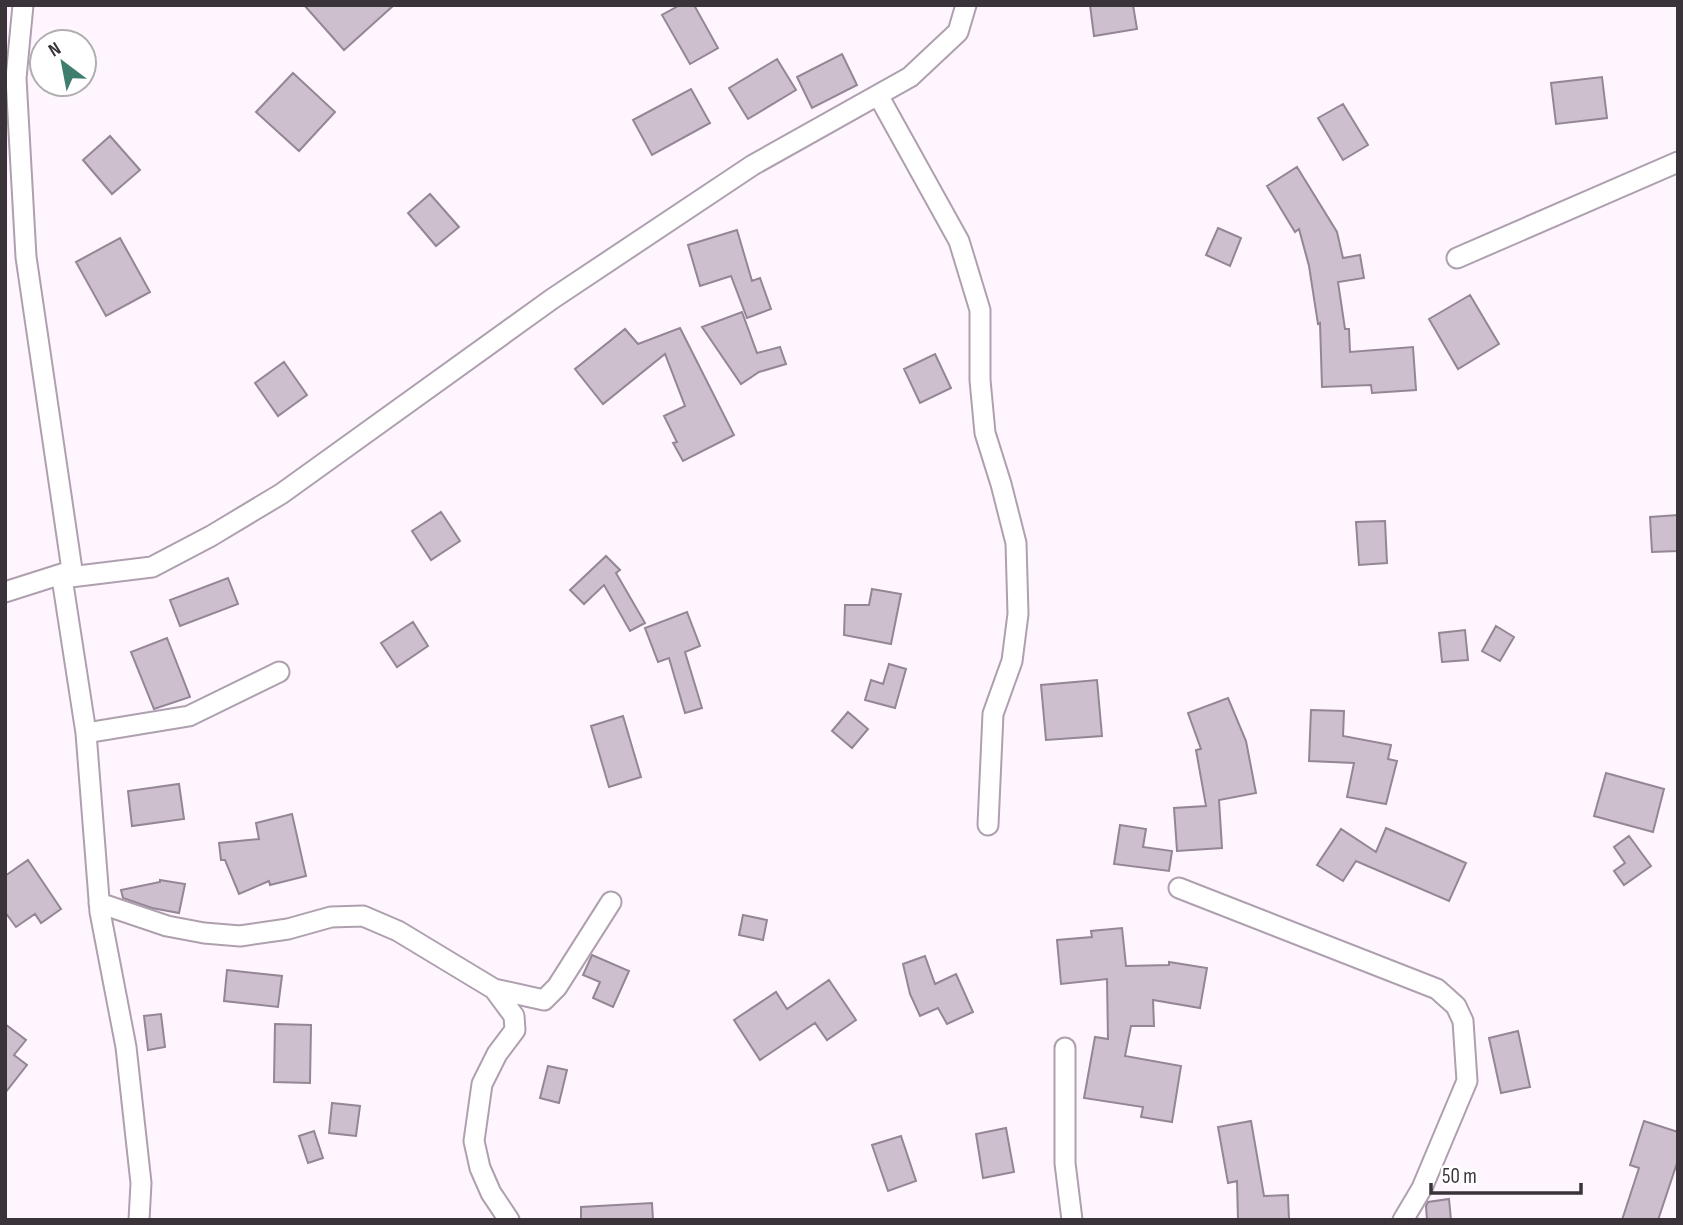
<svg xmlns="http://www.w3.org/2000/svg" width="1683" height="1225" font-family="'Sofia Sans Condensed',sans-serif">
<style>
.building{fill:#cebfcf;stroke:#948695;stroke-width:2}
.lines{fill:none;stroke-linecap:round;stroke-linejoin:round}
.street-casing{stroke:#aea0af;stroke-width:23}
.street{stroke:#fff;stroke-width:19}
</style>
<rect width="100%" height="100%" fill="#fef5ff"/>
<!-- building -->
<path class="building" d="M 304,5 L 394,5 L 344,50 Z
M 680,5 L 694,5 L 718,48 L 690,64 L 662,15 Z
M 1090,5 L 1133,5 L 1137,29 L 1094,36 Z
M 842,54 L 857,85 L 812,108 L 797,77 Z
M 777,59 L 796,90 L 748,119 L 729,88 Z
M 293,73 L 335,112 L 299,151 L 256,112 Z
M 1602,77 L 1607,118 L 1556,124 L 1551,83 Z
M 691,89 L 710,123 L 652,155 L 633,120 Z
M 1343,104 L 1368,145 L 1343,160 L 1318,118 Z
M 110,136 L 140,170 L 112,194 L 83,160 Z
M 1297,167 L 1337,232 L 1343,258 L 1360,255 L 1364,278 L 1338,282 L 1345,329 L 1349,329 L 1350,352 L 1413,347 L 1416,390 L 1372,393 L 1371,385 L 1322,387 L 1320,323 L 1318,324 L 1309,266 L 1299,229 L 1295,232 L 1267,186 Z
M 430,194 L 459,227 L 436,246 L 408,213 Z
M 1218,228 L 1241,238 L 1230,266 L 1206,255 Z
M 737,230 L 752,281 L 760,278 L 771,309 L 747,318 L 731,276 L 700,286 L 688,245 Z
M 120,238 L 150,292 L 106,316 L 76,262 Z
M 1470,295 L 1499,344 L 1458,369 L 1429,319 Z
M 742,312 L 757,353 L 780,347 L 786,364 L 759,372 L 741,384 L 702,327 Z
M 680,328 L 734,435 L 683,461 L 673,443 L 677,442 L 664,416 L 685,406 L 665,354 L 603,404 L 575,369 L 625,329 L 638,344 Z
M 935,354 L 951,388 L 920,403 L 904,369 Z
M 284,362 L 307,395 L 278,416 L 255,383 Z
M 441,512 L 460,541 L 431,560 L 412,531 Z
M 1678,515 L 1678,551 L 1652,552 L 1650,517 Z
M 1385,521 L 1387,563 L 1359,565 L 1356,522 Z
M 606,556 L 620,570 L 616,573 L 645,623 L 630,631 L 604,585 L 584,604 L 570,590 Z
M 228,578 L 238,604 L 180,626 L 170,600 Z
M 872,589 L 901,594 L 891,644 L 844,635 L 845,605 L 869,605 Z
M 687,612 L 700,646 L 685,652 L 702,708 L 685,713 L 669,658 L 658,662 L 645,628 Z
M 413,622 L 428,646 L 397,667 L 381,643 Z
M 1496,626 L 1514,637 L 1500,661 L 1482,651 Z
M 1465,630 L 1468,660 L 1442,662 L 1439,633 Z
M 167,638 L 190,697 L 154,709 L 131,652 Z
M 889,664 L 906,669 L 895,708 L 865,700 L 871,680 L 883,684 Z
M 1097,680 L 1102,736 L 1046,740 L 1041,685 Z
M 1228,698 L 1246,741 L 1256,793 L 1219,800 L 1222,848 L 1177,851 L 1174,808 L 1206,806 L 1196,750 L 1201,749 L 1188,713 Z
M 1311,710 L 1344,711 L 1343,736 L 1391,745 L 1388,759 L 1397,761 L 1386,804 L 1347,797 L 1354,763 L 1309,761 Z
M 848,712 L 868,729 L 852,748 L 832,731 Z
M 623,716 L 641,777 L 609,787 L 591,726 Z
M 1606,773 L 1664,789 L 1653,832 L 1594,816 Z
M 179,784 L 184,819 L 132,826 L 128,791 Z
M 292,814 L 306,876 L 270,885 L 269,881 L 239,894 L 225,860 L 221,860 L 219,843 L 259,839 L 256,823 Z
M 1120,825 L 1146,829 L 1143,847 L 1172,851 L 1169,871 L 1114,864 Z
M 1386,828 L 1466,863 L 1449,901 L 1356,861 L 1343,881 L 1317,865 L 1341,829 L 1376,852 Z
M 1629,836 L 1651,866 L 1624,885 L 1614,871 L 1625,863 L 1614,847 Z
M 28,860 L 61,909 L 41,923 L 35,914 L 16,927 L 5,912 L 5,876 Z
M 160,880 L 185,884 L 179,913 L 152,908 L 123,898 L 121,890 L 160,882 Z
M 743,915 L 767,920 L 763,940 L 739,935 Z
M 1122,928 L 1126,966 L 1169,965 L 1169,962 L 1207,968 L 1200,1008 L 1153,1000 L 1154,1026 L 1131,1026 L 1125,1056 L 1181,1066 L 1172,1122 L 1141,1117 L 1143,1107 L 1084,1098 L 1095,1037 L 1108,1039 L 1107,979 L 1061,984 L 1057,940 L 1092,937 L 1091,931 Z
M 592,955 L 629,971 L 613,1007 L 593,998 L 600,982 L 583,975 Z
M 925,956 L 935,984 L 956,974 L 973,1012 L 947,1024 L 938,1008 L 920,1016 L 910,994 L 903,964 Z
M 227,970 L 282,976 L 278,1007 L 224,1001 Z
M 829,980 L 856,1020 L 827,1040 L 815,1023 L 760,1060 L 734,1020 L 776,992 L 787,1009 Z
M 161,1014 L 165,1047 L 148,1050 L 144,1016 Z
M 5,1024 L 26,1040 L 14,1055 L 27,1065 L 5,1093 Z
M 275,1024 L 311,1025 L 310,1083 L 274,1082 Z
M 1518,1031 L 1530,1087 L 1501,1093 L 1489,1038 Z
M 548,1066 L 567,1070 L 559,1103 L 540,1098 Z
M 332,1103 L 360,1106 L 356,1136 L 329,1133 Z
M 1251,1121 L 1264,1196 L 1288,1195 L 1289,1220 L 1238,1220 L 1237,1181 L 1228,1183 L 1218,1127 Z
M 1644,1121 L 1678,1132 L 1678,1160 L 1658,1220 L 1622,1220 L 1639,1168 L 1630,1165 Z
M 1006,1128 L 1014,1172 L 983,1178 L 976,1134 Z
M 314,1131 L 323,1158 L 308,1163 L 299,1136 Z
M 901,1136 L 916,1181 L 888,1191 L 872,1145 Z
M 1449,1199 L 1451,1220 L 1427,1220 L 1426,1206 L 1428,1202 Z
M 652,1203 L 653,1220 L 581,1220 L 581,1207 Z"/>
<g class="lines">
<defs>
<path id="street" d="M 23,5 L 16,78 L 26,257 L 72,570 L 62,578 L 86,733 L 100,912 L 126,1047 L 141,1183 L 139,1220
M 878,95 L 959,241 L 980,310 L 980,380 L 985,433 L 1001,484 L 1016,543 L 1018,614 L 1012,661 L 993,714 L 988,825
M 1457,258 L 1678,162
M 62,578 L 152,567 L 211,536 L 281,494 L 552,299 L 753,165 L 910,77 L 958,32 L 966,5
M 5,592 L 71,571
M 86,733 L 189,716 L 279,672
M 1179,888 L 1437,989 L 1456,1006 L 1463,1021 L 1467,1081 L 1422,1188 L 1403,1220
M 99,903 L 167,926 L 204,933 L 240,936 L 288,929 L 331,917 L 363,916 L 398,931 L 494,989 L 514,1016 L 515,1030 L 497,1054 L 482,1084 L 474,1141 L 480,1168 L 491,1193 L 509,1220
M 494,989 L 544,1000 L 557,987 L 611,902
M 1065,1048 L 1065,1163 L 1072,1220"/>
</defs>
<!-- street casing -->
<use href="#street" class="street-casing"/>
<!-- street -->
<use href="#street" class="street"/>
</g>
<!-- border -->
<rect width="1683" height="1225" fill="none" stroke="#3a343a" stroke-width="14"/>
<!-- north arrow -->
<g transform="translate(63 63) rotate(328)"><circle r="33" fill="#ffffff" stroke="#b0aeb0" stroke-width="2"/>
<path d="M0-5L12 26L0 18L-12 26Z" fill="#3e7e6e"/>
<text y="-10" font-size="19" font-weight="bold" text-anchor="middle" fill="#3a343a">N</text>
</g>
<!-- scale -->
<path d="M1431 1183v10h150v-10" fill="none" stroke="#3a343a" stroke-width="3.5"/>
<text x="1442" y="1183" font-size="21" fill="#3a343a" stroke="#ffffff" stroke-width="5" paint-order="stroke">50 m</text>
</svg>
